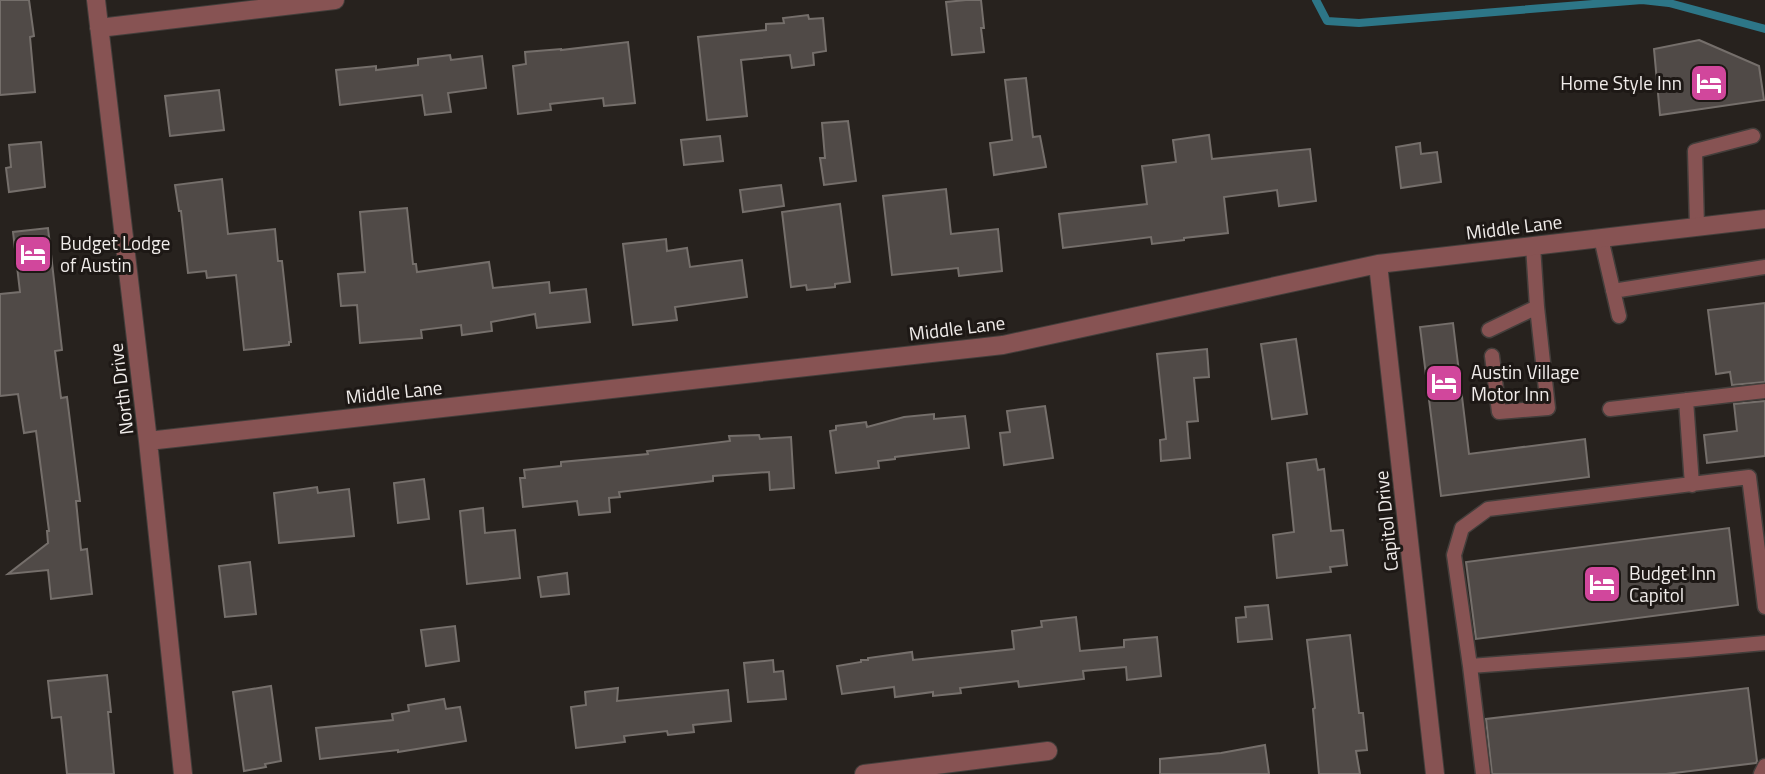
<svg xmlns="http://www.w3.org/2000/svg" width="1765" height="774" font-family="'Titillium Web',sans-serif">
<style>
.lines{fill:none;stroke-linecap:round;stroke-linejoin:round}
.stream{stroke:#2d7687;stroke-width:8}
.building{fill:#504a47;stroke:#756f6b;stroke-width:2}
.lane-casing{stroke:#433e3b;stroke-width:17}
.street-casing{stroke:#433e3b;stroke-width:20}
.lane{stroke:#875353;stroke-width:14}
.street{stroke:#875353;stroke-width:18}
.labels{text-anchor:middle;stroke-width:6;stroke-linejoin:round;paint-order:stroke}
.poi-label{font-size:19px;fill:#f0ecea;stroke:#1d1815;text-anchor:start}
.street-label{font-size:19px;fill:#f0ecea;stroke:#1d1815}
</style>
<rect width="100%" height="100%" fill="#27221e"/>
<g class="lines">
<!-- stream -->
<path class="stream" d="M 1316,0 L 1327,21 L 1359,23 L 1642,0 L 1669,3 L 1765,29"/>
</g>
<!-- building -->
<path class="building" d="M 0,0 L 29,0 L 34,36 L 30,37 L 35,92 L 0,95 Z
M 966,0 L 981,0 L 984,28 L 981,28 L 984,52 L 952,55 L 946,2 Z
M 808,15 L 809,19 L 823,18 L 826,51 L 813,53 L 814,65 L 792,68 L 790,55 L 741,60 L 747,116 L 707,120 L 698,37 L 766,30 L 766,24 L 784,23 L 783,18 Z
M 1699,40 L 1759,66 L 1764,100 L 1660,115 L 1654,49 Z
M 628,42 L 635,103 L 604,106 L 603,98 L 550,104 L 551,110 L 518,114 L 513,66 L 526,64 L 525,52 L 561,49 L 561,50 Z
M 450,55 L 451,60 L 482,56 L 486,88 L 448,93 L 451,112 L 425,115 L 422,95 L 340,105 L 336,70 L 376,66 L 376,70 L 418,65 L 418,59 Z
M 1026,78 L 1033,137 L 1040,136 L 1046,167 L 994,175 L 990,143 L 1012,140 L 1005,80 Z
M 219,90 L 224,130 L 170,136 L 165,96 Z
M 848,121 L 856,181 L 824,185 L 820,158 L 825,158 L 822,123 Z
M 1209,135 L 1212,159 L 1310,149 L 1316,201 L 1279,206 L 1277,190 L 1224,197 L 1228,233 L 1184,238 L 1184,240 L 1152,244 L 1151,237 L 1063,248 L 1059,214 L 1147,204 L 1142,166 L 1176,162 L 1173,140 Z
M 720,136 L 723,161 L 684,165 L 681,140 Z
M 41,142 L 45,187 L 9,192 L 6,168 L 11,167 L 9,145 Z
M 1420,143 L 1421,154 L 1437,152 L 1441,182 L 1401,188 L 1396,147 Z
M 222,179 L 228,234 L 275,229 L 278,261 L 282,261 L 291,342 L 289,342 L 289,345 L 244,350 L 236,275 L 207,278 L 206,271 L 188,273 L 181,211 L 179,211 L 175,185 Z
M 781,185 L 784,206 L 743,212 L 740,190 Z
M 946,189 L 951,234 L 998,229 L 1002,271 L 959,276 L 958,268 L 892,275 L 883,196 Z
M 840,204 L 850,282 L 835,284 L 835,287 L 807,290 L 806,285 L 791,287 L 782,212 Z
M 407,208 L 413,264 L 416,264 L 417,272 L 489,262 L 493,288 L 549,282 L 550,293 L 586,289 L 590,322 L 537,328 L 535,314 L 491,322 L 492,331 L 462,335 L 461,325 L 421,330 L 422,338 L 360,343 L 357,305 L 341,306 L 338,274 L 365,272 L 360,212 Z
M 48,228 L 62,350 L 55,351 L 61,398 L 67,397 L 80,501 L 76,501 L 81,550 L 87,549 L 92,594 L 51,599 L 48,570 L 8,574 L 48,543 L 47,531 L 49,531 L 36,431 L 24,433 L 18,394 L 0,396 L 0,294 L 20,292 L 13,232 Z
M 666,239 L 667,251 L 687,248 L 690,267 L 742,260 L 747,297 L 675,307 L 677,320 L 633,325 L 623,244 Z
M 1765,303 L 1765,382 L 1732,385 L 1730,372 L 1716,374 L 1708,310 Z
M 1453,323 L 1469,454 L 1585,439 L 1589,477 L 1441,496 L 1420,327 Z
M 1296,339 L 1307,414 L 1272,419 L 1261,344 Z
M 1207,349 L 1209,377 L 1194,378 L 1198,421 L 1187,422 L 1190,458 L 1161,461 L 1160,440 L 1166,439 L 1157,354 Z
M 1765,401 L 1765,456 L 1707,463 L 1704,435 L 1737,431 L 1734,404 Z
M 1045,406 L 1053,458 L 1004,465 L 1000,433 L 1010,432 L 1007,411 Z
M 934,414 L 934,419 L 965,416 L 969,448 L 895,457 L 895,459 L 878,461 L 879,468 L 836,473 L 830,431 L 836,430 L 836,426 L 866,422 L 867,427 L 904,417 Z
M 759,435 L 760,439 L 791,437 L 794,488 L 770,490 L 769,472 L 713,476 L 713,481 L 619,492 L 620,497 L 609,498 L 610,512 L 579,515 L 577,501 L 523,507 L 520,478 L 525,478 L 524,470 L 561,466 L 561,462 L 648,454 L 647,451 L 730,441 L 729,436 Z
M 1316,459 L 1318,470 L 1324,469 L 1331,531 L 1343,530 L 1347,565 L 1330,567 L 1331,572 L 1277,578 L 1273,535 L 1294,532 L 1287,463 Z
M 424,479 L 429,519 L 398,523 L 394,483 Z
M 317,487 L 318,493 L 349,489 L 354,536 L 279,543 L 274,493 Z
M 483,508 L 485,533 L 515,530 L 520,578 L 467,584 L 460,511 Z
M 1729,528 L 1738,605 L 1476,639 L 1466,562 Z
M 250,562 L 256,614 L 225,617 L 219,566 Z
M 567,573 L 569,594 L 541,597 L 538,577 Z
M 1268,605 L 1272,639 L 1238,642 L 1236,618 L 1246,617 L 1245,607 Z
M 1076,617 L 1080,651 L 1124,647 L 1124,640 L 1157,637 L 1161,676 L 1127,680 L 1126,667 L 1083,671 L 1084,679 L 1019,687 L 1018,681 L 960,688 L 961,693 L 933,696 L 933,692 L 895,697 L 894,687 L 842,694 L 837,666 L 861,662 L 861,660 L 868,660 L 868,658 L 912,652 L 913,660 L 1014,649 L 1012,631 L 1042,627 L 1041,621 Z
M 455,626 L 459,661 L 426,666 L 421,630 Z
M 1350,635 L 1359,713 L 1363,713 L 1367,750 L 1356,751 L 1360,774 L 1319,774 L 1313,709 L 1315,708 L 1307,640 Z
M 773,660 L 774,672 L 783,671 L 786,699 L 748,702 L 744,663 Z
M 107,675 L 111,712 L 108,712 L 114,774 L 67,774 L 61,717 L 52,718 L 48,681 Z
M 271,686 L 281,761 L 265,764 L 266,767 L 244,771 L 233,692 Z
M 618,688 L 617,701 L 728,690 L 731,721 L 693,725 L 694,732 L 668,735 L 667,731 L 624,736 L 625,742 L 576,748 L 571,707 L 586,705 L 585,692 Z
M 1748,688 L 1757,761 L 1756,763 L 1666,774 L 1492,774 L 1486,719 Z
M 444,699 L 446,709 L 460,707 L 466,741 L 398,752 L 398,750 L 320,759 L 316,728 L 393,720 L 392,714 L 409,711 L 408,705 Z
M 1265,745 L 1269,774 L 1160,774 L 1160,759 L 1221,753 Z"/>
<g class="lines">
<defs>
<path id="lane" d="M 1697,227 L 1695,151 L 1753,136
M 1601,238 L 1619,316
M 1613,291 L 1765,267
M 1489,330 L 1537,307 L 1533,246
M 1492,356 L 1499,412 L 1548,408 L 1537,307
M 1686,400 L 1692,485
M 1610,409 L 1765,391
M 1470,666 L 1454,555 L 1462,528 L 1488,509 L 1749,477 L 1765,607
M 1483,774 L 1470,666 L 1687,650 L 1765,643
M 1761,774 L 1765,766"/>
<path id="street" d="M 96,0 L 148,441 L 183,774
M 99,28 L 335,0
M 1378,264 L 1435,774
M 148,441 L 1003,345 L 1378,264 L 1765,219
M 864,774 L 1048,751"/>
</defs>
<!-- lane casing -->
<use href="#lane" class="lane-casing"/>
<!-- street casing -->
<use href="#street" class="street-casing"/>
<!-- lane -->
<use href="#lane" class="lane"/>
<!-- street -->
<use href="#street" class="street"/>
</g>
<!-- icons -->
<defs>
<symbol id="hotel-square" viewBox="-11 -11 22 22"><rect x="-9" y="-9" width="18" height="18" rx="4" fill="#d1479c" stroke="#1d1815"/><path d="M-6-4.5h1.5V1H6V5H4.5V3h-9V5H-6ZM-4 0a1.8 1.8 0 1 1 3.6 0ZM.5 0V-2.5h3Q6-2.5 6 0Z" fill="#fff"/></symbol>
</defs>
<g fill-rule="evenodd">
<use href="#hotel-square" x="1687" y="61" width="44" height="44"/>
<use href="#hotel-square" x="11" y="232" width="44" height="44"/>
<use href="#hotel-square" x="1422" y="361" width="44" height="44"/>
<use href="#hotel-square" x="1580" y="562" width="44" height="44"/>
</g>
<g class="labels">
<!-- poi labels -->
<g class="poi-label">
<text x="1682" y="90" text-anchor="end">Home Style Inn</text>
<text x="60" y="250">Budget Lodge<tspan x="60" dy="22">of Austin</tspan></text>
<text x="1471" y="379">Austin Village<tspan x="1471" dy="22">Motor Inn</tspan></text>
<text x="1629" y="580">Budget Inn<tspan x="1629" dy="22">Capitol</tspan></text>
</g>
<!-- street labels -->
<g class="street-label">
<text transform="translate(1514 227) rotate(-7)" y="7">Middle Lane</text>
<text transform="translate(957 328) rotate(-7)" y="7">Middle Lane</text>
<text transform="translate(121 389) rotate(-97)" y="7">North Drive</text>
<text transform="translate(394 392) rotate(-6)" y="7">Middle Lane</text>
<text transform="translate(1386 521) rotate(-96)" y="7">Capitol Drive</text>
</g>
</g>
</svg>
